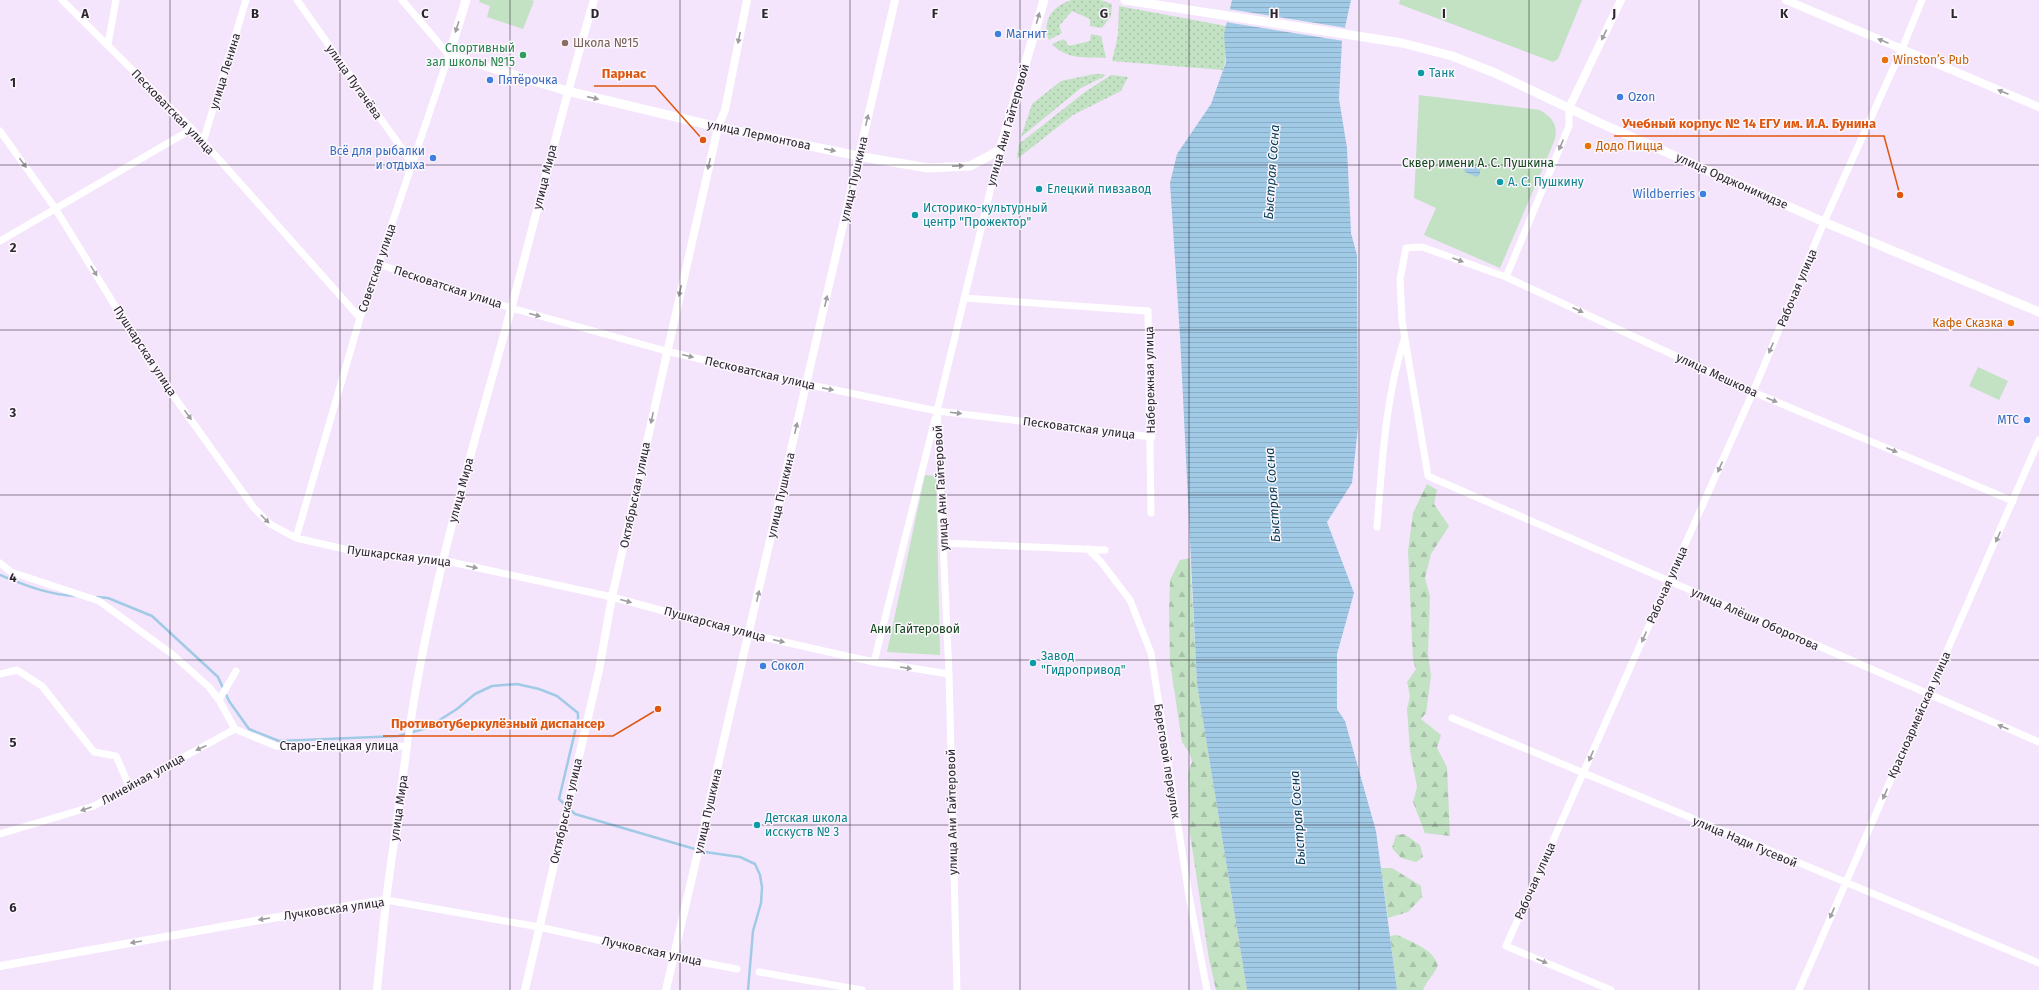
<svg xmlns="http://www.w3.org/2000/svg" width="2039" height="990" font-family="'Fira Sans',sans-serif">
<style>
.grass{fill:url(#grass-dots)}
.forest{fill:url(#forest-firs)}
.park{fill:#c2e2c3}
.water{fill:url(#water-rules)}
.pier{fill:#f4e5fc}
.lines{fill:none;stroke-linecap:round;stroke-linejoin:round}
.stream{stroke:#a1cae6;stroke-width:2.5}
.minor{stroke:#fff;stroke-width:7}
.tertiary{stroke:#fff;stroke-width:8}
.secondary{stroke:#fff;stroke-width:9}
.oneway{fill:#a09da2}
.grid{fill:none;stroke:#2d2631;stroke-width:1;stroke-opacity:0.55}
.shop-dot{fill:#3f7fe0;stroke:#fbf7fd;stroke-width:1.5}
.education-dot{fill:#8d6e63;stroke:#fbf7fd;stroke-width:1.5}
.leisure-dot{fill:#2e9e5b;stroke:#fbf7fd;stroke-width:1.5}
.food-dot{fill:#e8710a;stroke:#fbf7fd;stroke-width:1.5}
.culture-dot{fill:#0f9aa8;stroke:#fbf7fd;stroke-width:1.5}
.labels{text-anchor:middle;stroke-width:3;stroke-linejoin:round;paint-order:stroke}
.shop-label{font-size:12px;fill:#366cbe;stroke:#fbf7fd;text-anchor:start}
.education-label{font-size:12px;fill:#785e54;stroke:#fbf7fd;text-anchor:start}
.leisure-label{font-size:12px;fill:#27864d;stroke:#fbf7fd;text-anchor:end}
.food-label{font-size:12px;fill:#c56008;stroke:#fbf7fd;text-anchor:start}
.street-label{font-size:12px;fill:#2d2631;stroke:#fbf7fd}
.culture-label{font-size:12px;fill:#0d838f;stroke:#fbf7fd;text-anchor:start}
.park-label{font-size:12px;fill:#13461c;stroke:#fbf7fd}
.water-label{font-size:13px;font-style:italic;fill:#053a56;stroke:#fbf7fd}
.grid-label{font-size:13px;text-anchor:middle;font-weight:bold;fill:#2d2631;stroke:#fbf7fd;stroke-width:3;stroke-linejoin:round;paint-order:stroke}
.leader{fill:none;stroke:#df560e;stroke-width:1.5}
.callout-dot{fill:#df560e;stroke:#fbf7fd;stroke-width:1.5}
.callout-label{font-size:13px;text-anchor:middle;font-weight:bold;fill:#df560e;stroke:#fbf7fd;stroke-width:3;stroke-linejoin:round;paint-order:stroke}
</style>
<defs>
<pattern id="grass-dots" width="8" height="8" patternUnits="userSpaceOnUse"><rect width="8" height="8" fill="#c2e2c3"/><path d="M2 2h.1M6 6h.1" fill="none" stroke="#a7c2a8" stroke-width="1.8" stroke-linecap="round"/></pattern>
<pattern id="forest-firs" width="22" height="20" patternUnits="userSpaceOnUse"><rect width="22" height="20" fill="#c2e2c3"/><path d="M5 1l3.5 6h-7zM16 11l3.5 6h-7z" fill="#a7c2a8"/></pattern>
<pattern id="water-rules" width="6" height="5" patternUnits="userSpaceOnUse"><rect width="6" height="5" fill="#a1cae6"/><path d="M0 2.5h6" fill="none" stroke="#8badc6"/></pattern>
</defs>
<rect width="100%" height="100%" fill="#f4e5fc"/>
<!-- grass -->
<path class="grass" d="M 1072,0 L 1100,0 L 1112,4 L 1111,16 L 1102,28 L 1090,26 L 1090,19 L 1072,11 L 1059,26 L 1062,33 L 1049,40 C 1041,21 1053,5 1072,0 Z
M 1119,6 L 1226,26 C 1223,41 1228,56 1223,70 L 1112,61 L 1118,35 Z
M 1091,34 L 1101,36 L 1106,58 C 1086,57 1067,60 1052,44 L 1064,39 L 1069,46 L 1090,41 Z
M 1094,74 L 1104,74 L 1105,76 L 1081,88 L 1021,137 L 1032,104 L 1061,81 Z
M 1111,75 L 1128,77 L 1121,91 L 1073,115 L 1017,159 L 1019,144 L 1085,92 Z"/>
<!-- forest -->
<path class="forest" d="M 1427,484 L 1437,490 L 1434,504 L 1449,526 L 1431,554 L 1425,578 L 1430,596 L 1428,654 L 1431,676 L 1426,713 L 1421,719 L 1441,735 L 1437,748 L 1447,767 L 1450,836 L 1425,833 L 1413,802 L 1417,787 L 1410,750 L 1407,709 L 1410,696 L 1407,682 L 1416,669 L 1413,660 L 1408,551 L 1413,513 Z
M 1190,558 L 1197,684 L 1247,990 L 1216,990 L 1209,959 L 1190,834 L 1188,773 L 1192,762 L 1190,754 L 1182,742 L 1170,662 L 1169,613 L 1170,580 L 1180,560 Z
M 1404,834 L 1420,845 L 1423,857 L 1416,862 L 1401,858 L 1392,848 L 1396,835 Z
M 1381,868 L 1392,868 L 1421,886 L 1422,897 L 1408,912 L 1388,918 Z
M 1398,935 C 1414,944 1432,948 1438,965 C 1434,975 1427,980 1423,990 L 1397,990 L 1390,936 Z"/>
<!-- park -->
<path class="park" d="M 480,0 L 531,0 L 534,1 L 523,29 L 487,17 L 490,6 L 479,2 Z
M 1400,0 L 1582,0 L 1558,59 L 1553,62 L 1399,4 Z
M 1419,95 L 1540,110 C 1553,118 1559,126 1554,142 L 1500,268 L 1424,235 L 1436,208 L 1414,198 Z
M 1978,367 L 2008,381 L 1999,400 L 1969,386 Z
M 925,475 L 936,476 L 940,655 L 887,652 Z"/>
<!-- water -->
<path class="water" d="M 1232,0 L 1351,0 L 1342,41 L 1339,99 L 1347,148 L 1351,233 L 1357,255 L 1358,427 L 1352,483 L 1327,522 L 1354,593 L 1337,654 L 1337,709 L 1345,721 L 1376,831 L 1397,990 L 1247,990 L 1197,684 L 1180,336 L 1170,183 L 1177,154 L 1211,104 L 1226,62 L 1224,34 Z
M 1467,164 L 1476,166 L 1480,170 L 1480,174 L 1477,177 L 1465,172 L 1464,168 Z"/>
<!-- pier -->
<path class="pier" d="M 1228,9 L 1347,28 L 1344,41 L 1225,22 Z"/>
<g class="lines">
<!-- stream -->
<path class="stream" d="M 0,575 C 25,585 48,595 76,596
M 97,597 L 108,598 L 152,616 L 218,677 L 229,701 L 249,729 L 279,741 L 398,736 L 427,728 L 457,709 L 475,694 L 492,686 L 517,684 L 539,689 L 557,696 L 578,713 L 578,719 L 559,799 L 575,814 L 705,852 L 740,857 L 755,864 L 760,875 L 762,887 L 761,903 L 753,931 L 748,990"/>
<!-- minor -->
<path class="minor" d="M 62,0 L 192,129 L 360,318
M 297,0 L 412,163
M 108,44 L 116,0
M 0,131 L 55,208 L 150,363 L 254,508 L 270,524 L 296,538 L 362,553 L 442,560 L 612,597 L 749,634 L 833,653 L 874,662 L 949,674
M 203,142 L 246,0
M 0,241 L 192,129
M 378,264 L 511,308 L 666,351 L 806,384 L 937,411 L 1152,437
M 1506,277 L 1569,126 L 1569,108
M 964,298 L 1148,311 L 1151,513
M 2013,501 L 1753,392 L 1506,277 L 1422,247 L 1406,248 L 1400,279 L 1402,321 L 1428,476 L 2039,742
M 1377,527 C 1382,465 1385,399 1404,340
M 296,538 L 360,318 L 449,55 L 402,0
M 944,543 L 1105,550
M 1088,549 L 1101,562 L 1130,600 L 1151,653 L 1189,896 L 1207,990
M 0,563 L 11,572 L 99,601 L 172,654 L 209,687 L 219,700 L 235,729 L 276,746 L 293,748 L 407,746 L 411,719
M 874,662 L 935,419
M 0,674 L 17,670 L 42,686 L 94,752 L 116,756 L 130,788
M 219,700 L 236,671
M 1452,718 L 2039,963
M 0,834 L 94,806 L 235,729
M 386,900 L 539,927 L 674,957 L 737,969
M 759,972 L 862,990
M 957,990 L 949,674 L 937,411 L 1000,150
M 1611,990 L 1506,946 L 1753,392 L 1824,222 L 1902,49 L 1922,0
M 1799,990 L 2039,440"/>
<!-- tertiary -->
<path class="tertiary" d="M 1786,0 L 2039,107
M 1569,108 L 1621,0
M 411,719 C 432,581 473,448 510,313 C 538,209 563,104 594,0
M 0,966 L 260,920 L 386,900
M 377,990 L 386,900 L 407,746
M 525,990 L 599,670 L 612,597 L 718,127 L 725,110 L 747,0
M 666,990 L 895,0"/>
<!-- secondary -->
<path class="secondary" d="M 466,0 L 449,55 L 567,91 L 718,127 L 863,157 L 928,168 L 970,166 L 1000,150 L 1044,0
M 1125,0 L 1402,43 L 1452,56 L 1495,73 L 1598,122 L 1824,222 L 2039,312"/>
</g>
<!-- one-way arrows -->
<defs><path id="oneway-solid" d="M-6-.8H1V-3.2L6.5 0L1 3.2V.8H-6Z"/></defs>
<g class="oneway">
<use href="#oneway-solid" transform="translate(1038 18) rotate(-74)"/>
<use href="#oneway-solid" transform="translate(457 27) rotate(108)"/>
<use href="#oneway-solid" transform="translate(1604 35) rotate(116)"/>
<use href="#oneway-solid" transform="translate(739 38) rotate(102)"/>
<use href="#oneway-solid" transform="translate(1883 41) rotate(-157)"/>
<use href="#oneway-solid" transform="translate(2003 92) rotate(-157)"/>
<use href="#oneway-solid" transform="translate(593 98) rotate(13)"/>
<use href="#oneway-solid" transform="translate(867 120) rotate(-77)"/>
<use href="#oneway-solid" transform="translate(1561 145) rotate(113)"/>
<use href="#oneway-solid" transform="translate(830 150) rotate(12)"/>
<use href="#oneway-solid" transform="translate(23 163) rotate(54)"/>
<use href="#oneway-solid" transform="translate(709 164) rotate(103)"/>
<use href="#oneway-solid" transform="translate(958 166) rotate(-2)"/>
<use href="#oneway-solid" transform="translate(1458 260) rotate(20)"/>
<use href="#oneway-solid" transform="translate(94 271) rotate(58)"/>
<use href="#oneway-solid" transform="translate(680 291) rotate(103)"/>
<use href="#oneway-solid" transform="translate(826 301) rotate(-77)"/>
<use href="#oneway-solid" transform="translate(1578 310) rotate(25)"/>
<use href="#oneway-solid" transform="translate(535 315) rotate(15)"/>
<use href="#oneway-solid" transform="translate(1771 348) rotate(113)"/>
<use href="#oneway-solid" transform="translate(688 356) rotate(14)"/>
<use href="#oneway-solid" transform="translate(828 389) rotate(11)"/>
<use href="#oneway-solid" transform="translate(1772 400) rotate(23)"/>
<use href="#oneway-solid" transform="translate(956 413) rotate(7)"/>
<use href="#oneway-solid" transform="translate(188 415) rotate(54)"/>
<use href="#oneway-solid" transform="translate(652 418) rotate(102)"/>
<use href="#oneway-solid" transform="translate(796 428) rotate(-77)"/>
<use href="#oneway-solid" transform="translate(1892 450) rotate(23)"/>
<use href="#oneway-solid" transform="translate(1720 467) rotate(114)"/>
<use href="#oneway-solid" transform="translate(265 519) rotate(45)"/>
<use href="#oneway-solid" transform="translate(1998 537) rotate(114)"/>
<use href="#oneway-solid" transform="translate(472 567) rotate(12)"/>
<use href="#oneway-solid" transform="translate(758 596) rotate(-77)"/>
<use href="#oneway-solid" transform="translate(626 601) rotate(15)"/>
<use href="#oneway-solid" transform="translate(1644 637) rotate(114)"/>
<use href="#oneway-solid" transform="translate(779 641) rotate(13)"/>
<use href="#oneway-solid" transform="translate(906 668) rotate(9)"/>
<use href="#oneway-solid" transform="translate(2003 727) rotate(-157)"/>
<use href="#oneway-solid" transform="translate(201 748) rotate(155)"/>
<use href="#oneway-solid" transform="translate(1591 756) rotate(114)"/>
<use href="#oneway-solid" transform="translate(1885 794) rotate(114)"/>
<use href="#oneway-solid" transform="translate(86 809) rotate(161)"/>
<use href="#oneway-solid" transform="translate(1832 913) rotate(114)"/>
<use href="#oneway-solid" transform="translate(264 919) rotate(171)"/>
<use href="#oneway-solid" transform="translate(136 942) rotate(170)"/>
<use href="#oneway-solid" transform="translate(1542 961) rotate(23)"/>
</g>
<!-- grid -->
<path class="grid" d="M 170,0 L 170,990M 340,0 L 340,990M 510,0 L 510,990M 680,0 L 680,990M 850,0 L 850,990M 1020,0 L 1020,990M 1189,0 L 1189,990M 1359,0 L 1359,990M 1529,0 L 1529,990M 1699,0 L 1699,990M 1869,0 L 1869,990M 0,165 L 2039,165M 0,330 L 2039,330M 0,495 L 2039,495M 0,660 L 2039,660M 0,825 L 2039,825"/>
<!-- markers -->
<g class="shop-dot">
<circle cx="998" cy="34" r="4"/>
<circle cx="490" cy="80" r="4"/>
<circle cx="1620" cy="97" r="4"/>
<circle cx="433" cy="158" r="4"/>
<circle cx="1703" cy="194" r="4"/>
<circle cx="2027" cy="420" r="4"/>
<circle cx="763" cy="666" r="4"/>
</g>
<circle class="education-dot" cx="565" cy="43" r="4"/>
<circle class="leisure-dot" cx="523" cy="55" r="4"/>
<g class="food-dot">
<circle cx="1885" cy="60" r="4"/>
<circle cx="1588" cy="146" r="4"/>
<circle cx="2011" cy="323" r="4"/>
</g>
<g class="culture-dot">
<circle cx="1421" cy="73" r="4"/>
<circle cx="1500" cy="182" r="4"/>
<circle cx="1039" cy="189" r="4"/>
<circle cx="915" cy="215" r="4"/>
<circle cx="1033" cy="663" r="4"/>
<circle cx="757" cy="825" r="4"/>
</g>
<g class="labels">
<!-- shop labels -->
<g class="shop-label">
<text x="1006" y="38">Магнит</text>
<text x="498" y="84">Пятёрочка</text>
<text x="1628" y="101">Ozon</text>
<text x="425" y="155" text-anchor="end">Всё для рыбалки<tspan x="425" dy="14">и отдыха</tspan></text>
<text x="1695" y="198" text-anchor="end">Wildberries</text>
<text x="2019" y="424" text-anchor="end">МТС</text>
<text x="771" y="670">Сокол</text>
</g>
<!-- education labels -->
<g class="education-label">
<text x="573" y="47">Школа №15</text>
</g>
<!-- leisure labels -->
<g class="leisure-label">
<text x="515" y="52">Спортивный<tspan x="515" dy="14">зал школы №15</tspan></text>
</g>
<!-- food labels -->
<g class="food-label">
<text x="1893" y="64">Winston’s Pub</text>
<text x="1596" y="150">Додо Пицца</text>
<text x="2003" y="327" text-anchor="end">Кафе Сказка</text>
</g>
<!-- street labels -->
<g class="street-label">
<text transform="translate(225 71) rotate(-73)" y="4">улица Ленина</text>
<text transform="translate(354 82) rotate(55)" y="4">улица Пугачёва</text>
<text transform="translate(173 112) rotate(46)" y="4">Песковатская улица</text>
<text transform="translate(1008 125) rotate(-74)" y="4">улица Ани Гайтеровой</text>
<text transform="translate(759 135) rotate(12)" y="4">улица Лермонтова</text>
<text transform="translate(545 177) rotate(-76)" y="4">улица Мира</text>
<text transform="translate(854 179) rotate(-77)" y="4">улица Пушкина</text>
<text transform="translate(1732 181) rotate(24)" y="4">улица Орджоникидзе</text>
<text transform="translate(377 268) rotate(-71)" y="4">Советская улица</text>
<text transform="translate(448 287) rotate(18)" y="4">Песковатская улица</text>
<text transform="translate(1797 288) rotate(-67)" y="4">Рабочая улица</text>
<text transform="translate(145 351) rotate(57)" y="4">Пушкарская улица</text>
<text transform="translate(760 373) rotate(13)" y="4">Песковатская улица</text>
<text transform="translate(1717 375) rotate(25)" y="4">улица Мешкова</text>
<text transform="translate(1150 380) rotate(-91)" y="4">Набережная улица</text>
<text transform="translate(1079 428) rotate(7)" y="4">Песковатская улица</text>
<text transform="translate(941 488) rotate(-93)" y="4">улица Ани Гайтеровой</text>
<text transform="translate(461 490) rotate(-75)" y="4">улица Мира</text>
<text transform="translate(635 495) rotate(-78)" y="4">Октябрьская улица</text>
<text transform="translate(781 495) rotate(-77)" y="4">улица Пушкина</text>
<text transform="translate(399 556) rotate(7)" y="4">Пушкарская улица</text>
<text transform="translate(1667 585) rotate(-66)" y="4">Рабочая улица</text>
<text transform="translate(1755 619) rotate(24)" y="4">улица Алёши Оборотова</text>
<text transform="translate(715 624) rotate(15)" y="4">Пушкарская улица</text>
<text transform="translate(1919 715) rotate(-66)" y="4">Красноармейская улица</text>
<text x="339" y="750">Старо-Елецкая улица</text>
<text transform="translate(1167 761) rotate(81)" y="4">Береговой переулок</text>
<text transform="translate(143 779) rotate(-29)" y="4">Линейная улица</text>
<text transform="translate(399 808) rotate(-82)" y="4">улица Мира</text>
<text transform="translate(566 811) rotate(-77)" y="4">Октябрьская улица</text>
<text transform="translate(708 811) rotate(-77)" y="4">улица Пушкина</text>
<text transform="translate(952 812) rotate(-91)" y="4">улица Ани Гайтеровой</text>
<text transform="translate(1745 842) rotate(23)" y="4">улица Нади Гусевой</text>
<text transform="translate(1535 881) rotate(-66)" y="4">Рабочая улица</text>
<text transform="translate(334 909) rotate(-8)" y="4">Лучковская улица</text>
<text transform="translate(652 951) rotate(12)" y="4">Лучковская улица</text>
</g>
<!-- culture labels -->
<g class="culture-label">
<text x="1429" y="77">Танк</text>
<text x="1508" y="186">А. С. Пушкину</text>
<text x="1047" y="193">Елецкий пивзавод</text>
<text x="923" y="212">Историко-культурный<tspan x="923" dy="14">центр "Прожектор"</tspan></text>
<text x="1041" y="660">Завод<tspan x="1041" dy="14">"Гидропривод"</tspan></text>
<text x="765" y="822">Детская школа<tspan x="765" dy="14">исскуств № 3</tspan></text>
</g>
<!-- park labels -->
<g class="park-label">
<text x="1478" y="167">Сквер имени А. С. Пушкина</text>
<text x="915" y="633">Ани Гайтеровой</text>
</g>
<!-- water labels -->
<g class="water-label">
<text transform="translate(1271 172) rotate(-86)" y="5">Быстрая Сосна</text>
<text transform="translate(1272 495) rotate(-94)" y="5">Быстрая Сосна</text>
<text transform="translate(1297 818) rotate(-94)" y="5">Быстрая Сосна</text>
</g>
</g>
<g class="grid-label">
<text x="85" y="18">A</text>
<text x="255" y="18">B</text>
<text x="425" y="18">C</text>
<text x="595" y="18">D</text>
<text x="765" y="18">E</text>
<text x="935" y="18">F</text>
<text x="1104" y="18">G</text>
<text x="1274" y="18">H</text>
<text x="1444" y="18">I</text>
<text x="1614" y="18">J</text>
<text x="1784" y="18">K</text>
<text x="1954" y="18">L</text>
<text x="13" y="87">1</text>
<text x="13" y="252">2</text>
<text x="13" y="417">3</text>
<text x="13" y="582">4</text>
<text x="13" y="747">5</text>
<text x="13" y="912">6</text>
</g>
<!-- callouts -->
<path class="leader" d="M703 140L655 86H594M1900 195L1884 136H1614M658 709L613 736H383"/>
<g class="callout-dot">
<circle cx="703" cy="140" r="4"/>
<circle cx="1900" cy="195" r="4"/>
<circle cx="658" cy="709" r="4"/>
</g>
<g class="callout-label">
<text x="624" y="78">Парнас</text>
<text x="1749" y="128">Учебный корпус № 14 ЕГУ им. И.А. Бунина</text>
<text x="498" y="728">Противотуберкулёзный диспансер</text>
</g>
</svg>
